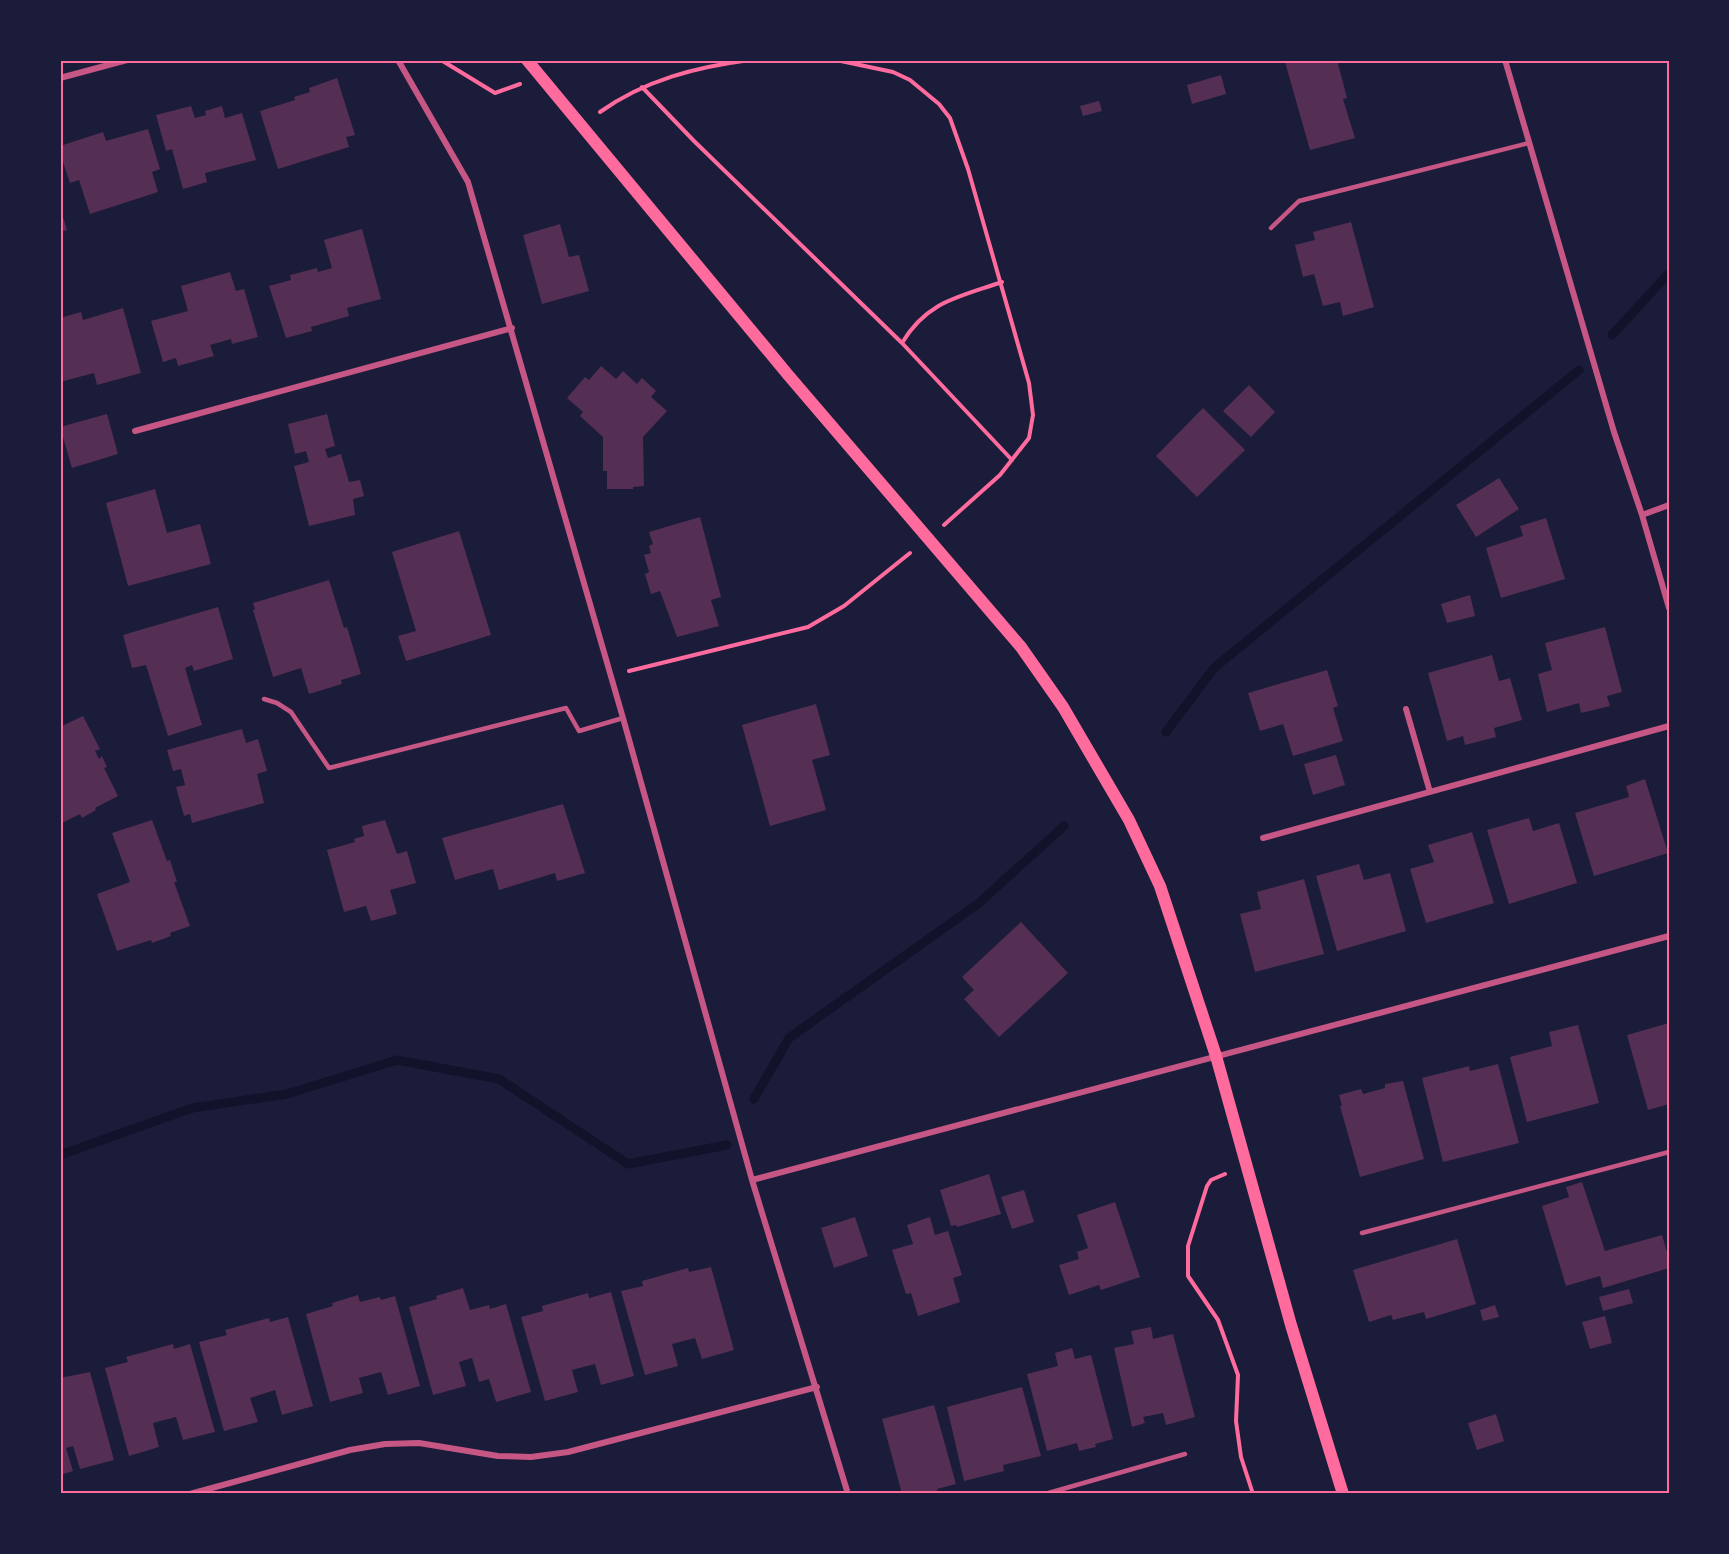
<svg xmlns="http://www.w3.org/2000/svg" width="1729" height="1554" font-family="Overpass,sans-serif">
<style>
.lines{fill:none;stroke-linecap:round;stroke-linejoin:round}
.stream{stroke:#12122b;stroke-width:9}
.building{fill:#542f53}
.path{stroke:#ff6b9d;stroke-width:4}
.service{stroke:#c65784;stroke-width:4.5}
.minor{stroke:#c65784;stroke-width:6}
.secondary{stroke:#ff6b9d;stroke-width:12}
.neatline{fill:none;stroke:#ff6b9d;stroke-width:2}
</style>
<rect width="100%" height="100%" fill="#1b1b3a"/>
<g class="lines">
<!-- stream -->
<path class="stream" d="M 1612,335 L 1669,273
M 1166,732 L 1214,668 L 1579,370
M 754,1099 L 789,1038 L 979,903 L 1064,826
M 60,1155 L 192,1108 L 287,1094 L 397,1060 L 499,1079 L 628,1164 L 727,1145"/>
</g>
<!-- building -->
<path class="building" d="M 1293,60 L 1337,60 L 1347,98 L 1343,99 L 1355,138 L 1310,150 L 1285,62 Z
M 1221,75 L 1226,94 L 1192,104 L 1187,85 Z
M 337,78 L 355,135 L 346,137 L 349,147 L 278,169 L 260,111 L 295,100 L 294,97 L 310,92 L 309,88 Z
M 1099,101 L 1102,111 L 1083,116 L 1080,106 Z
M 191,106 L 195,118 L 206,115 L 205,111 L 222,106 L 225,118 L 242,113 L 256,160 L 205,173 L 207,182 L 183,189 L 172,149 L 166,151 L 156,115 Z
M 148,129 L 160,169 L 152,172 L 158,192 L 90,214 L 79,180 L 70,183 L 60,153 L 60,146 L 103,132 L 106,141 Z
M 60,207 L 67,230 L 60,232 Z
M 1351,222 L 1374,307 L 1343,316 L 1340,302 L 1323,306 L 1314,274 L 1303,277 L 1295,245 L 1315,240 L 1313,232 Z
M 560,224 L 569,257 L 579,255 L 589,291 L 542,304 L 523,235 Z
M 362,229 L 381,299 L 347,308 L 349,316 L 311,327 L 312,331 L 286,338 L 269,286 L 291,280 L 290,275 L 317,268 L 318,272 L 332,268 L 324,240 Z
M 230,272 L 236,291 L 244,289 L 258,337 L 232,344 L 231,339 L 210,345 L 214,356 L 178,366 L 176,358 L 163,362 L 151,321 L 188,311 L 181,286 Z
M 123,308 L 141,373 L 97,385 L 94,373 L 60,382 L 60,326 L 62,325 L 60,318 L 81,312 L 83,320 Z
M 601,366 L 616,379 L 623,371 L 637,384 L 642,378 L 656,391 L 651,397 L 667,411 L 643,437 L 644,486 L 633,487 L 633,489 L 607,489 L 607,471 L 603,471 L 603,437 L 580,416 L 583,412 L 567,398 L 585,377 L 589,380 Z
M 1249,385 L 1275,412 L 1251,437 L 1223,411 Z
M 1203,408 L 1245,450 L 1197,497 L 1156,456 Z
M 107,414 L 118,454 L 72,468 L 60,427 Z
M 327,414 L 335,446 L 325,449 L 328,458 L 341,454 L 349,482 L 360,480 L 364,496 L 353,499 L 355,515 L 309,526 L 294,466 L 309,462 L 306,451 L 295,454 L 288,424 Z
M 1499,478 L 1519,509 L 1476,537 L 1456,505 Z
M 155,489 L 167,533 L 200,524 L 211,564 L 128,586 L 106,503 Z
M 700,517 L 721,597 L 711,600 L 719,626 L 677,637 L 660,591 L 651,594 L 645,574 L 649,572 L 644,555 L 651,553 L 649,546 L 653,544 L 649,532 Z
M 1546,518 L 1565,579 L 1501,598 L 1486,548 L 1523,536 L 1520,526 Z
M 459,531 L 491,635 L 406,661 L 398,636 L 416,631 L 392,552 Z
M 329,580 L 344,628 L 347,627 L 361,674 L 341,680 L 342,684 L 309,694 L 301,668 L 273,677 L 253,610 L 255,609 L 253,603 Z
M 1470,595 L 1475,616 L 1447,623 L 1441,604 Z
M 218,607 L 233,659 L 194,671 L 192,665 L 185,668 L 202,725 L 168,736 L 146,665 L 132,668 L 123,635 Z
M 1605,627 L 1622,692 L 1607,696 L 1610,706 L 1581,713 L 1579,703 L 1547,712 L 1538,674 L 1552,670 L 1545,643 Z
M 1492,655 L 1499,681 L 1510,678 L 1522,720 L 1494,728 L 1496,737 L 1465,745 L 1463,736 L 1447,741 L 1428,673 Z
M 1327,670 L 1338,706 L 1333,708 L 1343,741 L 1293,756 L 1283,724 L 1260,731 L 1248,693 Z
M 816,704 L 830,755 L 812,760 L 826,810 L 770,826 L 742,725 Z
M 83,716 L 100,749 L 95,751 L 99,759 L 102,756 L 107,767 L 104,768 L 118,796 L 95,808 L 96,810 L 82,818 L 80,814 L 60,824 L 60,727 Z
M 242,729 L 246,743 L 258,739 L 267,771 L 257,774 L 264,803 L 192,823 L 190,814 L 184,816 L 176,787 L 185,785 L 181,769 L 173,771 L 167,750 Z
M 1336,755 L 1345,785 L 1313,795 L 1304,764 Z
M 1645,779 L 1668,853 L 1594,876 L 1575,813 L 1629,797 L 1626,786 Z
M 563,804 L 585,873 L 557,881 L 555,873 L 499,890 L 493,869 L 455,880 L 442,838 Z
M 1529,818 L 1533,831 L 1559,823 L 1577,883 L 1509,904 L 1487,830 Z
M 152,820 L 167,861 L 170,860 L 177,882 L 174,882 L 190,926 L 170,933 L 171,936 L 152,943 L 151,940 L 117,951 L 97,894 L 130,882 L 112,833 Z
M 385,820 L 397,854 L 407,851 L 416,883 L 390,890 L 397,914 L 371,921 L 366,906 L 344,912 L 327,850 L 355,842 L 354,839 L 364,836 L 362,826 Z
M 1472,832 L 1494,903 L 1426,923 L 1410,869 L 1434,862 L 1428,845 Z
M 1359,864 L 1364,880 L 1390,873 L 1406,931 L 1337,951 L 1316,876 Z
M 1304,879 L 1324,954 L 1255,972 L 1240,914 L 1261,909 L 1257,892 Z
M 1021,922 L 1068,973 L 999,1037 L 964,999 L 974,990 L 962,977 Z
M 1669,1023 L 1669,1104 L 1648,1110 L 1627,1035 Z
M 1578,1025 L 1599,1103 L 1527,1122 L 1510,1057 L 1552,1046 L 1549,1032 Z
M 1498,1064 L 1519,1143 L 1443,1162 L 1422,1078 L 1469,1066 L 1470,1071 Z
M 1403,1081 L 1424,1159 L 1360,1177 L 1340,1106 L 1342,1106 L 1339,1095 L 1361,1089 L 1363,1094 L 1385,1088 L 1385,1084 Z
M 989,1174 L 1001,1214 L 957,1227 L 956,1225 L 951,1226 L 940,1190 Z
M 1582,1182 L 1605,1251 L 1662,1235 L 1669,1259 L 1669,1268 L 1603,1288 L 1600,1276 L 1566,1286 L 1542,1206 L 1569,1197 L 1566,1187 Z
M 1024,1190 L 1034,1222 L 1012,1229 L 1001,1197 Z
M 1115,1202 L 1140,1277 L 1101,1290 L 1099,1285 L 1069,1295 L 1059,1265 L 1079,1259 L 1077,1252 L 1088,1248 L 1077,1215 Z
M 855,1217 L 868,1256 L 834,1268 L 821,1228 Z
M 930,1217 L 935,1235 L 948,1231 L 962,1275 L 953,1278 L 960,1302 L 918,1316 L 911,1293 L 906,1294 L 892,1250 L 913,1244 L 907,1225 Z
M 1457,1239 L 1476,1304 L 1426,1319 L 1424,1312 L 1393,1320 L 1391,1315 L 1369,1322 L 1353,1270 Z
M 711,1267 L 734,1350 L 702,1359 L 695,1338 L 672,1344 L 678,1366 L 645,1375 L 621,1291 L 643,1286 L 642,1281 L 688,1268 L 689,1272 Z
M 463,1288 L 470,1310 L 489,1305 L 490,1309 L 506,1304 L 531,1392 L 496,1402 L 489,1379 L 479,1382 L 472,1358 L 459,1362 L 466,1386 L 433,1395 L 409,1307 L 437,1299 L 436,1296 Z
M 1629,1289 L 1633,1303 L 1603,1311 L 1599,1297 Z
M 611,1292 L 634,1376 L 601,1385 L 595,1364 L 572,1370 L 578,1392 L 545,1401 L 521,1317 L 543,1311 L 542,1306 L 588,1293 L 589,1298 Z
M 358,1295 L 360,1302 L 380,1297 L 381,1300 L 395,1296 L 420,1386 L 388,1395 L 381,1372 L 359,1378 L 363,1393 L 330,1402 L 306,1314 L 333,1306 L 332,1303 Z
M 1495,1305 L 1499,1317 L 1483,1321 L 1480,1310 Z
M 1605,1316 L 1612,1343 L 1590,1349 L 1582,1322 Z
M 288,1317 L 313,1406 L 282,1415 L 275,1390 L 250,1398 L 258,1422 L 224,1431 L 199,1342 L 227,1335 L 225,1330 L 269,1318 L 270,1322 Z
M 1151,1327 L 1153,1339 L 1173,1334 L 1195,1417 L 1166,1425 L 1163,1413 L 1143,1417 L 1145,1423 L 1132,1427 L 1114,1348 L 1134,1344 L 1131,1331 Z
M 173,1344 L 174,1349 L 190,1344 L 215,1432 L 183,1440 L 176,1417 L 153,1423 L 159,1447 L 129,1456 L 105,1368 L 128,1362 L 126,1357 Z
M 1072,1348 L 1075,1359 L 1091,1355 L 1113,1439 L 1095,1444 L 1096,1447 L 1079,1451 L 1077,1443 L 1047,1451 L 1027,1374 L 1058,1366 L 1055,1353 Z
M 90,1372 L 114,1460 L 80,1469 L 73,1446 L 66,1448 L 73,1471 L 60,1475 L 60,1378 Z
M 1022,1387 L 1041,1456 L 1003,1465 L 1004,1471 L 964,1481 L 947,1407 Z
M 934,1405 L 956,1484 L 937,1489 L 938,1494 L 902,1494 L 882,1419 Z
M 1496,1414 L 1504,1441 L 1477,1450 L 1468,1423 Z"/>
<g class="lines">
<!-- path -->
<path class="path" d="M 441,60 L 495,93 L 520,84
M 836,60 L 893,72 L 910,80 L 939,104 L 950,118 L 968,169 L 1029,383 L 1033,415 L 1029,438 L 1000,475 L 944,525
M 642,87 L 694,141 L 902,343 L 1012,460
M 600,112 C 645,80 696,67 750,60
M 902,343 C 927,301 959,297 1002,282
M 629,671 L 808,627 L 844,606 L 910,553
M 1225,1174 L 1211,1180 L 1207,1186 L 1188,1246 L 1188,1276 L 1218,1320 L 1238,1375 L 1236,1421 L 1241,1457 L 1253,1494"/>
<!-- service -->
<path class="service" d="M 1271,228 L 1299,201 L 1529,143
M 264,699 L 277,703 L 291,712 L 329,768 L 566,708 L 579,731 L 623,718
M 1362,1233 L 1669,1152
M 1045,1494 L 1185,1454"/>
<!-- minor -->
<path class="minor" d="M 398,60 L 468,182 L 623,718 L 752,1180 L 848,1494
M 1505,60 L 1614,432 L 1642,515 L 1669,608
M 60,78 L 127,60
M 135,431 L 512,328
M 1642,515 L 1669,505
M 1406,709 L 1430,792
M 1263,838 L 1669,726
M 752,1180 L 1669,936
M 190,1494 L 350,1450 L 385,1444 L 419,1443 L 498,1456 L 531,1457 L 568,1452 L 817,1387"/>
<!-- secondary -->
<path class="secondary" d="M 527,60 L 789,376 L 1021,647 L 1063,707 L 1129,820 L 1160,886 L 1216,1056 L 1291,1325 L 1343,1494"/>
</g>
<!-- border -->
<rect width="1729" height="1554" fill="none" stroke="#1b1b3a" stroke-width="123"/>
<rect x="62" y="62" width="1606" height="1430" class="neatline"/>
</svg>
